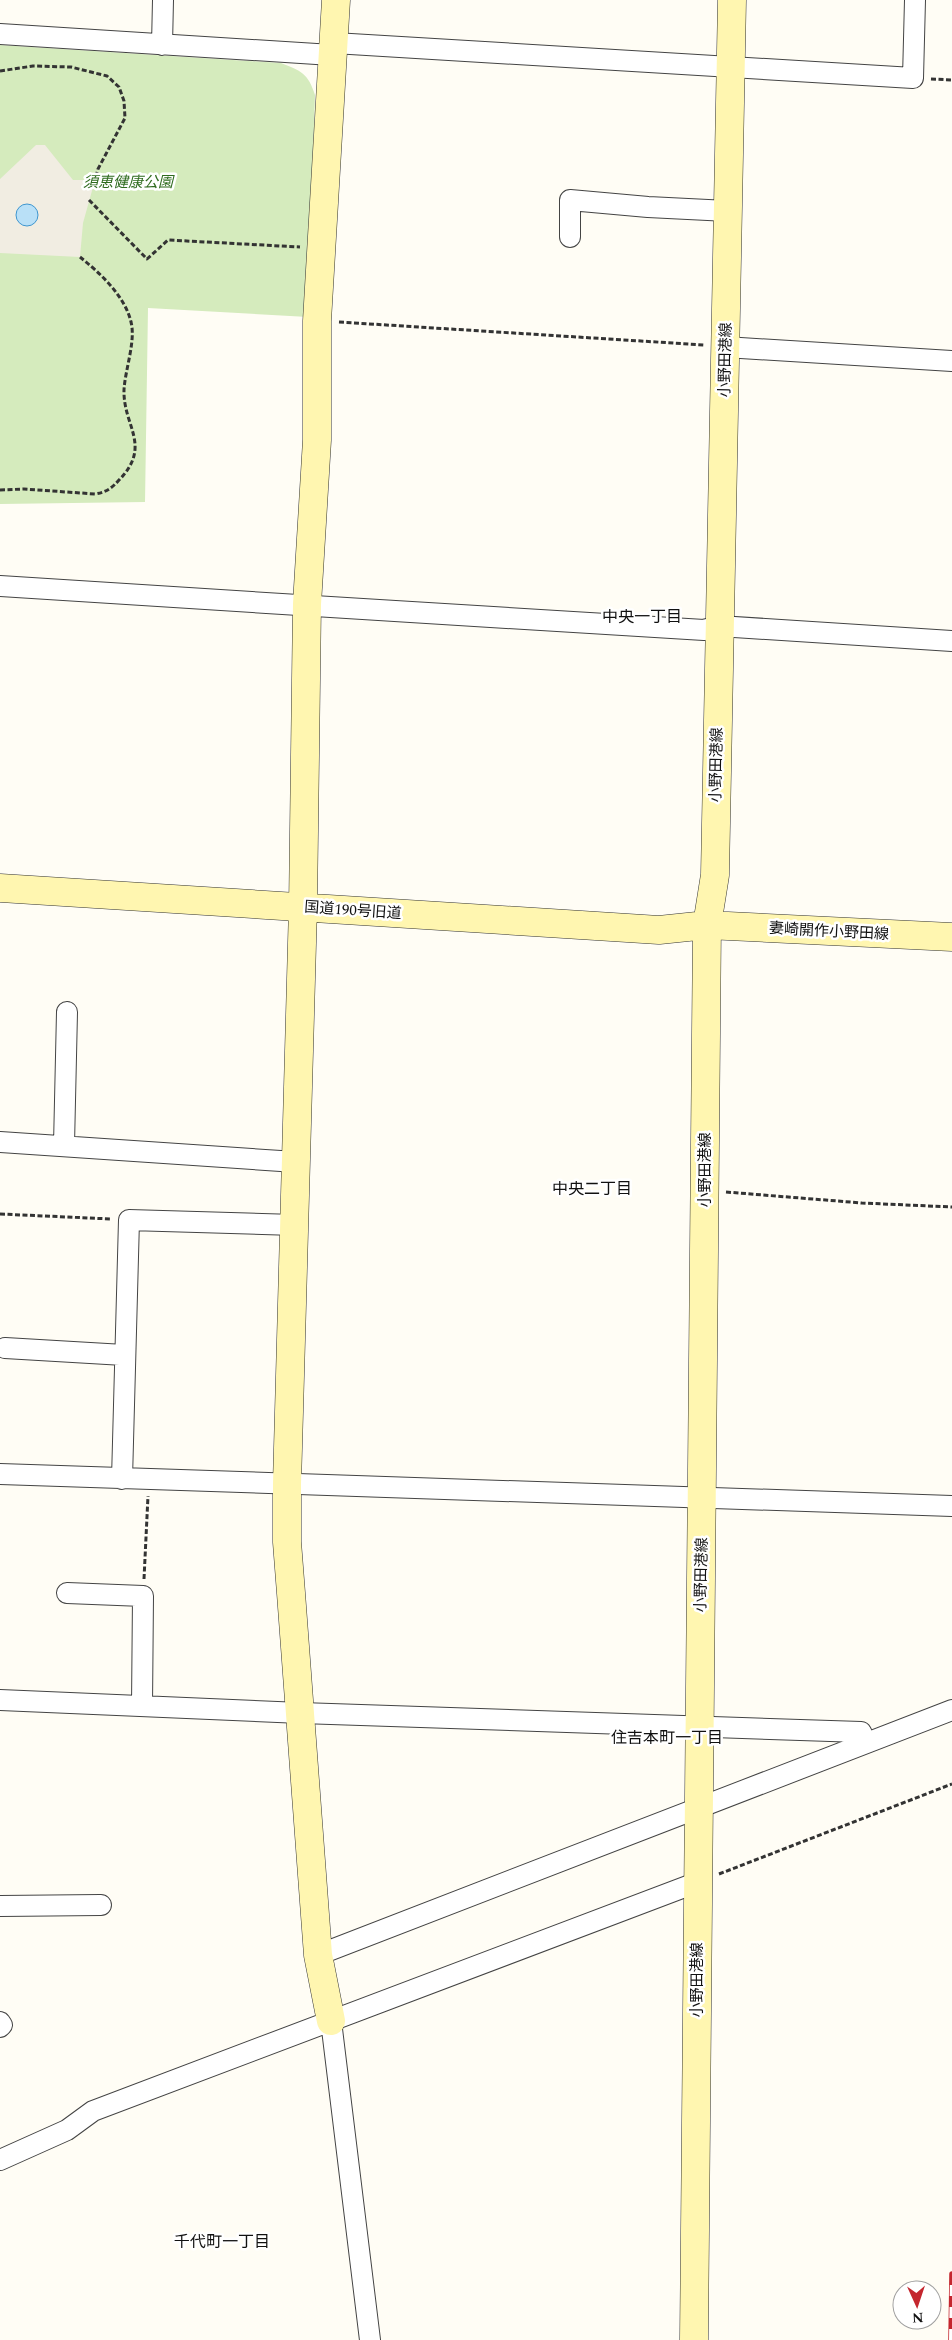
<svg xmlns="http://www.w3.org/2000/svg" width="952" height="2340" font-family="Spectral,'Noto Sans JP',serif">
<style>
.green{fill:#d5ebbd}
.plaza{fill:#f1ede2}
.water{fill:#b9e0f7;stroke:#3f96cf}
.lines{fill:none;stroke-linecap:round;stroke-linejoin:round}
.street-casing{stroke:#444;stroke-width:22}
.secondary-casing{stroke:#333;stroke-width:29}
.path{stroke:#333;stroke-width:3;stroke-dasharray:5 2.5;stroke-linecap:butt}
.street{stroke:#fff;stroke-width:20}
.secondary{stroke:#fff6b0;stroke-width:28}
.rail-casing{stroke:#c4262e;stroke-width:5.5}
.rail{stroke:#fff;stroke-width:4;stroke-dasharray:11;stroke-linecap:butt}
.labels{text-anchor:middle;stroke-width:5;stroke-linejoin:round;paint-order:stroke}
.park-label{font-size:15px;font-style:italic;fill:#2f6b1f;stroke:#fff}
.street-label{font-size:15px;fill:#111;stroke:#fff}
.neighbourhood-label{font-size:16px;fill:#111;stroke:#fff}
</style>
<rect width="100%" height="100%" fill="#fffdf5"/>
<!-- green -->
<path class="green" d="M 0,45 L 281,63 C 301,71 308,73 315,95 L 308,317 L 148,308 L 145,502 L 0,504 Z"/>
<!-- plaza -->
<path class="plaza" d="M 36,145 L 45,145 L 73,180 L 95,180 L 83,223 L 80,257 L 0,253 L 0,179 Z"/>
<!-- water -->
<path class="water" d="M16 215a11 11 0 1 1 22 0a11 11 0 1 1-22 0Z"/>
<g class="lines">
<defs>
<path id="street" d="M 0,34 L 332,55
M 334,43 L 913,78 L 915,0
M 162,45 L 163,0
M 570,237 L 570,200 L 648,207 L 728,211
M 725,347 L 952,361
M 0,586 C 235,600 469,617 704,630 L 719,626 L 952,641
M 0,1142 L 296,1162
M 64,1145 L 67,1012
M 5,1348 L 124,1355
M 0,1474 L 952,1506
M 122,1479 L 129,1220 L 295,1225
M 67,1593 L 143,1596 L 142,1705
M 0,1700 L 301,1713 L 861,1732 L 866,1742
M 0,1906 L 101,1905
M 318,1955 L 952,1710
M 331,2021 L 370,2340
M 0,2022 L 2,2025 L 0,2027
M 0,2160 L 67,2130 L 93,2111 L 698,1882"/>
<path id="secondary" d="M 0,888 L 659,930 L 707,925 L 952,937
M 331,2021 L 318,1955 L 291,1593 L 287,1542 L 287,1484 L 303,907 L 307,604 L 317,440 L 317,321 L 336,0
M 694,2340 L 707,925 L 715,875 L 732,0"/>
</defs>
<!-- street casing -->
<use href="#street" class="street-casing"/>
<!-- secondary casing -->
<use href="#secondary" class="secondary-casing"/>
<!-- path -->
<path class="path" d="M 0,71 L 33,66 L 71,67 L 107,76 L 119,87 L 124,101 L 125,118 L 98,169 L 95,180
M 931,79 L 952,80
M 89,200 L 147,259 L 168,240 L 300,247
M 339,322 L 704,345
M 0,490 L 24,489 L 95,494 C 107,492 112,488 120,479 C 152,445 123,426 124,390 C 125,370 136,341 131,322 C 125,296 100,273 80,257
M 726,1192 L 862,1203 L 952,1207
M 0,1214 L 111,1219
M 144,1579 L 148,1496
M 719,1874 L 952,1784"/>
<!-- street -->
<use href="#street" class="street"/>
<!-- secondary -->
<use href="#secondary" class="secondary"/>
<defs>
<path id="rail" d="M 951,2340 L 952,2274"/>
</defs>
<!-- rail casing -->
<use href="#rail" class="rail-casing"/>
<!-- rail -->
<use href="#rail" class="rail"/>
</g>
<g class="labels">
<!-- park labels -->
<g class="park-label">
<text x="128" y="187">須恵健康公園</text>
</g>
<!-- street labels -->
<g class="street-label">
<text transform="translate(725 360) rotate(-89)" y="5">小野田港線</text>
<text transform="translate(716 765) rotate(-89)" y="5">小野田港線</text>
<text transform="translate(353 910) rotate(4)" y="5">国道190号旧道</text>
<text transform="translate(829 931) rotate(3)" y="5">妻崎開作小野田線</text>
<text transform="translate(705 1170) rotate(-90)" y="5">小野田港線</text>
<text transform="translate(701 1575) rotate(-89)" y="5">小野田港線</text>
<text transform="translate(697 1980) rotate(-90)" y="5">小野田港線</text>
</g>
<!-- neighbourhood labels -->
<g class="neighbourhood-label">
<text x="642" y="622">中央一丁目</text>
<text x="592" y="1194">中央二丁目</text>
<text x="667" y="1743">住吉本町一丁目</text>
<text x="222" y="2247">千代町一丁目</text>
</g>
</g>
<!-- north arrow -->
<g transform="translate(917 2305) rotate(177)"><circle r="24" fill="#ffffff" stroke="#a0a0a0"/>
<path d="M0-4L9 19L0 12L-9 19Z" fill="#c4262e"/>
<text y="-8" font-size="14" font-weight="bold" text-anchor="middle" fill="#111111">N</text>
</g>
</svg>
